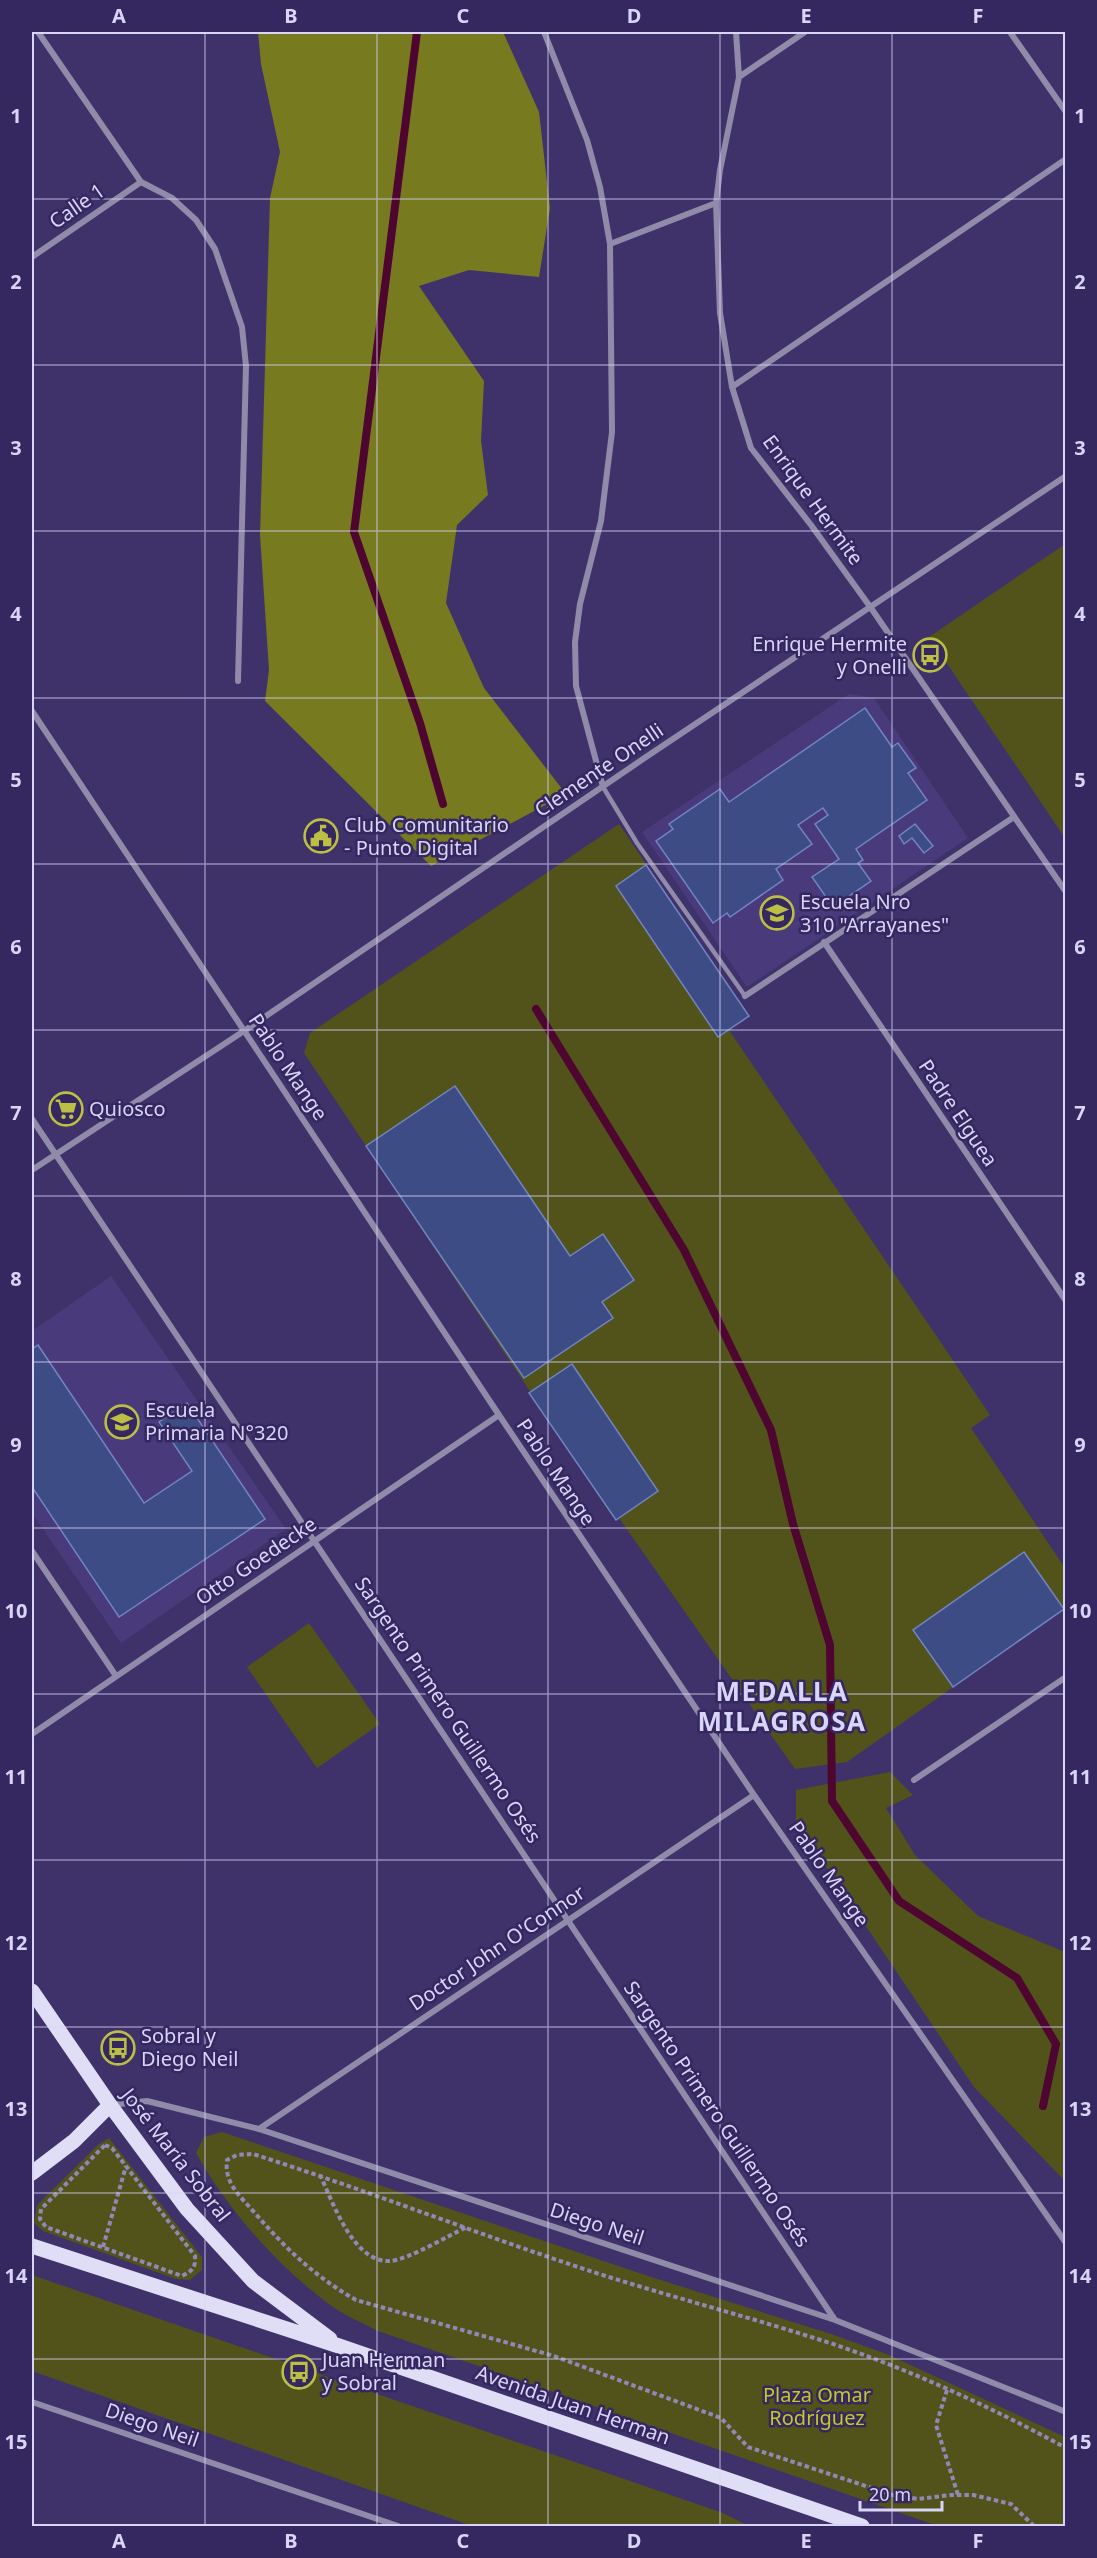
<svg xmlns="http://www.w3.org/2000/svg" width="1097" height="2558" font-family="'Noto Sans',sans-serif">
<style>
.built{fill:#493a7b}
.green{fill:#51531b}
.forest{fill:#777a1e}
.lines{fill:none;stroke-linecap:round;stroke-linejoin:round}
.stream{stroke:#4e0530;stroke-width:8}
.building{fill:#3e4c86;stroke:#7284c2;stroke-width:1.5}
.path{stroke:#9088b5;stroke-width:4;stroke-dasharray:4.5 3;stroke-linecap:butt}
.lane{stroke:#8f8ba9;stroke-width:4.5}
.street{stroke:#8f8ba9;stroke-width:6}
.primary{stroke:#e0def6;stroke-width:15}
.grid{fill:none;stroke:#d9d5f8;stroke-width:1.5;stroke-opacity:0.55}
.labels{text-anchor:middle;stroke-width:5;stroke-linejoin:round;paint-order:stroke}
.street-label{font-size:20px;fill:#d9d5f8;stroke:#352760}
.poi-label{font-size:20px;fill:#d9d5f8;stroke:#352760;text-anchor:start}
.park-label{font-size:20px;fill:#c5c825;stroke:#352760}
.district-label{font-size:26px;font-weight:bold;letter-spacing:1.5px;fill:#d9d5f8;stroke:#352760}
.neatline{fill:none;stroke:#d9d5f8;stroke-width:2}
.grid-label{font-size:20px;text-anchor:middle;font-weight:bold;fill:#d9d5f8}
</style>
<rect width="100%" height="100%" fill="#3f326b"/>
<!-- built -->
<path class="built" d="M 849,694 L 874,698 L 968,838 L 747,987 L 642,832 Z
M 111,1276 L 286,1529 L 121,1643 L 32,1513 L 32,1331 Z"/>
<!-- green -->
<path class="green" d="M 1065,544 L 1065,838 L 929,637 Z
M 619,824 L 749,1016 L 729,1030 L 990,1415 L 971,1428 L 1065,1568 L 1065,1608 L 847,1762 L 795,1769 L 619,1518 L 616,1520 L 304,1053 L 310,1033 Z
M 309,1623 L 380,1724 L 317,1768 L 247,1667 Z
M 890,1772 L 913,1795 L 886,1808 L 915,1855 L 978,1916 L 1065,1952 L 1065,2181 L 974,2087 L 796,1822 L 796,1790 Z
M 222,2132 L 648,2276 L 834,2335 L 889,2355 L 1065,2437 L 1065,2526 L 938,2526 L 378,2331 C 361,2322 341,2314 326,2302 C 273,2261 229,2211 196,2153 L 204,2137 Z
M 109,2138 L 202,2257 L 202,2270 L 190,2280 L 176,2279 L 43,2231 L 34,2223 L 37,2205 L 99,2144 Z
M 32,2275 L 723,2513 L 749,2526 L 472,2526 L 32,2371 Z"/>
<!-- forest -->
<path class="forest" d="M 258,32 L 503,32 L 539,112 L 550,208 L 539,277 L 469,270 L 419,286 L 484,381 L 481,441 L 488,495 L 457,525 L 446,603 L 484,688 L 566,794 L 431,866 L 265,701 L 269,670 L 260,535 L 270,198 L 280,152 L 261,64 Z"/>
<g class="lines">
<!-- stream -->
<path class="stream" d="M 417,32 L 354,532 L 420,723 L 443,804
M 536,1009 L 684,1250 L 771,1430 L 793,1524 L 830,1645 L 832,1801 L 899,1901 L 1017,1978 L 1056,2044 L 1043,2106"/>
</g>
<!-- building -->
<path class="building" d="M 865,708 L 892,747 L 898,743 L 916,768 L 908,773 L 927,800 L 856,849 L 863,860 L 858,863 L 871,881 L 833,907 L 812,877 L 839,859 L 815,824 L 828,815 L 823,808 L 798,825 L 812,844 L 776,869 L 783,880 L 730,917 L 727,913 L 713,923 L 656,841 L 673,829 L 669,824 L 720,789 L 729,802 Z
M 915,824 L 933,846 L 924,853 L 912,838 L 904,844 L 899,836 Z
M 646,865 L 749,1016 L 718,1037 L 616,886 Z
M 455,1086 L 570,1256 L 603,1234 L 634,1280 L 602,1302 L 613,1318 L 524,1378 L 366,1146 Z
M 38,1345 L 144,1503 L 192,1471 L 159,1422 L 187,1403 L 265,1519 L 119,1617 L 32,1487 L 32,1349 Z
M 572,1364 L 658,1491 L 616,1520 L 529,1393 Z
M 1024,1552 L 1064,1609 L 953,1687 L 913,1630 Z"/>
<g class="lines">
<!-- path -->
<path class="path" d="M 105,2145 L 112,2148 L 195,2256 C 196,2268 192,2271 182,2276 L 46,2227 L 40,2219 L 41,2209 Z
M 320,2175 C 333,2202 353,2263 390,2261 C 408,2260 449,2235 467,2227
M 103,2247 L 126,2166
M 947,2390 L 936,2425 L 958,2495
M 1034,2526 L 1011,2504 L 973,2495 L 951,2495 L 918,2499 L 893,2495 L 748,2447 L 721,2418 L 554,2356 L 356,2300 C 314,2276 285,2248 254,2212 C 240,2196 224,2183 227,2160 L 237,2155 L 253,2154 C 366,2190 475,2233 587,2270 C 667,2296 750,2317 830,2343 C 911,2370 991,2407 1066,2448"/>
<!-- lane -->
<path class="lane" d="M 603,787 L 637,843 L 745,996"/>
<!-- street -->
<path class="street" d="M 38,32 L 141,182 L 172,198 L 196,220 L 215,249 L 242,327 L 246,366 L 238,681
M 544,32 L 587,140 L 600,187 L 610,244 L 612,432 L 601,521 L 580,604 L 575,642 L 576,686 L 603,787
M 736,32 L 739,77 L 720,170 L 716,203 L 720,313 L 732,387 L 751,448 L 811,525 L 871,608 L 1066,892
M 1010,32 L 1066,112
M 739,77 L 805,32
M 610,244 L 716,203
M 32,257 L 141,182
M 732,387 L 1066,159
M 32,711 L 499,1415 L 754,1795 L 1066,2243
M 824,942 L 1066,1301
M 745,996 L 1014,817
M 32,1119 L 835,2320
M 32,1170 L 244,1031 L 646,757 L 1066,476
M 32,1551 L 116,1676
M 32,1734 L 499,1415
M 914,1780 L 1066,1677
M 110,2105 L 147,2101 L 259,2129 L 835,2320 L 1066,2412
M 259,2129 L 754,1795
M 32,2402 L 398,2526"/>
<!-- primary -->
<path class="primary" d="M 32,1991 L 110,2105 L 187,2209 L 253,2281 L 330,2339
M 32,2173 L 74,2141 L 110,2105
M 32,2246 L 339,2346 L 862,2526"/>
</g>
<!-- grid -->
<path class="grid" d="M 205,32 L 205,2526M 377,32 L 377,2526M 548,32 L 548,2526M 720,32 L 720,2526M 892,32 L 892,2526M 32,199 L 1066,199M 32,365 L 1066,365M 32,531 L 1066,531M 32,698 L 1066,698M 32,864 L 1066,864M 32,1030 L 1066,1030M 32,1196 L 1066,1196M 32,1362 L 1066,1362M 32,1528 L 1066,1528M 32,1694 L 1066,1694M 32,1860 L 1066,1860M 32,2027 L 1066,2027M 32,2193 L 1066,2193M 32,2359 L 1066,2359"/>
<!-- icons -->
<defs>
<symbol id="bus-ring" viewBox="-11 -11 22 22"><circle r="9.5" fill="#352760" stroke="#bcbf44" stroke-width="1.5"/><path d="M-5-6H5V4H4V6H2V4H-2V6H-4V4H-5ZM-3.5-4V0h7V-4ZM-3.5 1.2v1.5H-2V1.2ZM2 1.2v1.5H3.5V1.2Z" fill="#bcbf44"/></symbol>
<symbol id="civic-ring" viewBox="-11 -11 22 22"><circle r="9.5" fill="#352760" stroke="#bcbf44" stroke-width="1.5"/><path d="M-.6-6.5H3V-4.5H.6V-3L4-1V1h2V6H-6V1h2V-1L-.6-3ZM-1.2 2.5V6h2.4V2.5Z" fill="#bcbf44"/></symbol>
<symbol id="school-ring" viewBox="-11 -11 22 22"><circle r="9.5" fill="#352760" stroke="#bcbf44" stroke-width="1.5"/><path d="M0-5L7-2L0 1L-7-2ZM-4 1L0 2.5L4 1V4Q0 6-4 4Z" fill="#bcbf44"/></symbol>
<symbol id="supermarket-ring" viewBox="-11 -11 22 22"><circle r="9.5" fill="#352760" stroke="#bcbf44" stroke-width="1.5"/><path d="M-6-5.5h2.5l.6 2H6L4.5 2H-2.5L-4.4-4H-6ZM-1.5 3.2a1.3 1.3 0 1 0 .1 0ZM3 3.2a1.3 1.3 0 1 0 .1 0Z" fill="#bcbf44"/></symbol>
</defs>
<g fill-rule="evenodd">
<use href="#bus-ring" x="911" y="636" width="38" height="38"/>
<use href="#civic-ring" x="302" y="817" width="38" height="38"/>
<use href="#school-ring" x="758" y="894" width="38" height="38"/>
<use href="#supermarket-ring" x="47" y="1090" width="38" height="38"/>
<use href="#school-ring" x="103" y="1403" width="38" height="38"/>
<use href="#bus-ring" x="99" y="2029" width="38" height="38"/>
<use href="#bus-ring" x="280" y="2353" width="38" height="38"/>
</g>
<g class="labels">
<!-- street labels -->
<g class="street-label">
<text transform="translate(77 206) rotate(-35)" y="7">Calle 1</text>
<text transform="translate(813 500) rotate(54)" y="7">Enrique Hermite</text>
<text transform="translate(599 770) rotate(-34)" y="7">Clemente Onelli</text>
<text transform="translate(288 1067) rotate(56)" y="7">Pablo Mange</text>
<text transform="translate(958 1113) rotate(56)" y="7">Padre Elguea</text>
<text transform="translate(556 1472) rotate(56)" y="7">Pablo Mange</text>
<text transform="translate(256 1561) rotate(-34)" y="7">Otto Goedecke</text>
<text transform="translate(448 1710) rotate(56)" y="7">Sargento Primero Guillermo Osés</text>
<text transform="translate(829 1874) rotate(55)" y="7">Pablo Mange</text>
<text transform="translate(497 1948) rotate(-34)" y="7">Doctor John O'Connor</text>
<text transform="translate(717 2114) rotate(56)" y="7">Sargento Primero Guillermo Osés</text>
<text transform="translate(176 2155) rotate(52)" y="7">José María Sobral</text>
<text transform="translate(597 2224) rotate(18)" y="7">Diego Neil</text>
<text transform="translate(573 2405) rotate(19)" y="7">Avenida Juan Herman</text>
<text transform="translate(152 2425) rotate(19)" y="7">Diego Neil</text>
</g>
<!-- poi labels -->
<g class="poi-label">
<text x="907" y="651" text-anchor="end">Enrique Hermite<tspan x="907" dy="23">y Onelli</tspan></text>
<text x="344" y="832">Club Comunitario<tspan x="344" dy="23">- Punto Digital</tspan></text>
<text x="800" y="909">Escuela Nro<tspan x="800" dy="23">310 "Arrayanes"</tspan></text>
<text x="89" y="1116">Quiosco</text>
<text x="145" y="1417">Escuela<tspan x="145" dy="23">Primaria N°320</tspan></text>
<text x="141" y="2043">Sobral y<tspan x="141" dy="23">Diego Neil</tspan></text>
<text x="322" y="2367">Juan Herman<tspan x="322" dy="23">y Sobral</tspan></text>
</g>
<!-- park labels -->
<g class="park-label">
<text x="817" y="2402">Plaza Omar<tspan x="817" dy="23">Rodríguez</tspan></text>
</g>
<!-- district labels -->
<g class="district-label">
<text x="782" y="1701">MEDALLA<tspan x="782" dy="30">MILAGROSA</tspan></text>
</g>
</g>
<!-- border -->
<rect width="1097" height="2558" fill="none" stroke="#352760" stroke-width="66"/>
<!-- scale -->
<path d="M860 2501v9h82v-9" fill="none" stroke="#d9d5f8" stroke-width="3"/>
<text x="869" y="2501" font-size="18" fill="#d9d5f8" stroke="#352760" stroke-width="4.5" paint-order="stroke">20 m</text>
<rect x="33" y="33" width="1031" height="2492" class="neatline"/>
<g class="grid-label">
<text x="119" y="23">A</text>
<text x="291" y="23">B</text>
<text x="463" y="23">C</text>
<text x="634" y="23">D</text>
<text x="806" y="23">E</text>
<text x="978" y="23">F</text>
<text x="16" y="123">1</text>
<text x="1080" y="123">1</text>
<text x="16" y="289">2</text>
<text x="1080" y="289">2</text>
<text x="16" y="455">3</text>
<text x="1080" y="455">3</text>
<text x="16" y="621">4</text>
<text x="1080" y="621">4</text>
<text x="16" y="787">5</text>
<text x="1080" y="787">5</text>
<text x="16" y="954">6</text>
<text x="1080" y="954">6</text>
<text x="16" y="1120">7</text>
<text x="1080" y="1120">7</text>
<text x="16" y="1286">8</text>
<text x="1080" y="1286">8</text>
<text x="16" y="1452">9</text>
<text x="1080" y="1452">9</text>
<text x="16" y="1618">10</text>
<text x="1080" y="1618">10</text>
<text x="16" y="1784">11</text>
<text x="1080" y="1784">11</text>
<text x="16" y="1950">12</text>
<text x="1080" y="1950">12</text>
<text x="16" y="2116">13</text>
<text x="1080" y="2116">13</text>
<text x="16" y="2283">14</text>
<text x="1080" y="2283">14</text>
<text x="16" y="2449">15</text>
<text x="1080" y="2449">15</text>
<text x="119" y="2548">A</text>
<text x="291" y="2548">B</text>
<text x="463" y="2548">C</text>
<text x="634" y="2548">D</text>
<text x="806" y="2548">E</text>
<text x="978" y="2548">F</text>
</g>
</svg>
